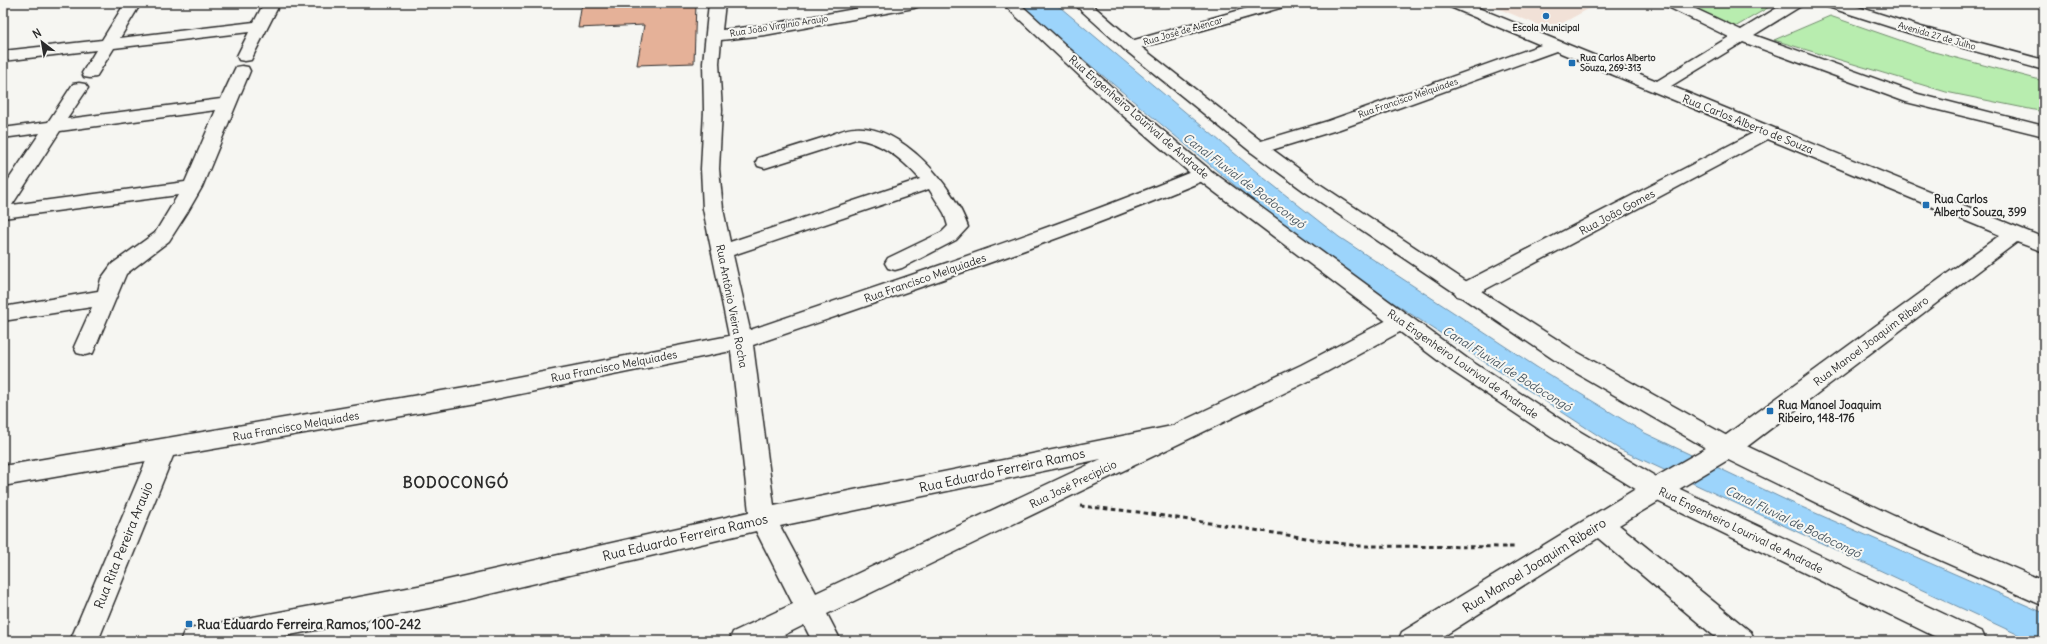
<svg xmlns="http://www.w3.org/2000/svg" width="2047" height="644" font-family="Delius,sans-serif">
<style>
.built{fill:#f1e1d7}
.green{fill:#b8edaf;stroke:#728c6d}
.water{fill:#9cd4fb;stroke:#6f90a8}
.building{fill:#e5b198;stroke:#2b2b2b}
.lines{fill:none;stroke-linecap:round;stroke-linejoin:round}
.minor-casing{stroke:#2b2b2b;stroke-width:3}
.secondary-casing{stroke:#2b2b2b;stroke-width:3}
.primary-casing{stroke:#2b2b2b;stroke-width:3}
.path{stroke:#2b2b2b;stroke-width:3;stroke-dasharray:4.5 3.5;stroke-linecap:butt}
.minor{fill:#f6f6f2;fill-rule:evenodd}
.secondary{fill:#f6f6f2;fill-rule:evenodd}
.primary{fill:#f6f6f2;fill-rule:evenodd}
.poi-dot{fill:#1f6fb2;stroke:#f6f6f2;stroke-width:1.5}
.labels{text-anchor:middle;stroke-width:4;stroke-linejoin:round;paint-order:stroke}
.far-street-label{font-size:9px;fill:#2b2b2b;stroke:#f6f6f2}
.far-poi-label{font-size:9px;font-weight:bold;fill:#2b2b2b;stroke:#f6f6f2}
.street-label{font-size:11px;fill:#2b2b2b;stroke:#f6f6f2}
.poi-label{font-size:11px;font-weight:bold;fill:#2b2b2b;stroke:#f6f6f2;text-anchor:start}
.water-label{font-size:12px;font-style:italic;fill:#47555f;stroke:#f6f6f2}
.near-street-label{font-size:13px;fill:#2b2b2b;stroke:#f6f6f2}
.near-poi-label{font-size:13px;font-weight:bold;fill:#2b2b2b;stroke:#f6f6f2;text-anchor:start}
.district-label{font-size:15px;font-weight:bold;letter-spacing:1px;fill:#2b2b2b;stroke:#f6f6f2}
</style>
<rect width="100%" height="100%" fill="#f6f6f2"/>
<filter id="ink" filterUnits="userSpaceOnUse"><feTurbulence type="fractalNoise" baseFrequency=".025" numOctaves="2"/><feDisplacementMap in="SourceGraphic" scale="8" xChannelSelector="R" yChannelSelector="G"/><feConvolveMatrix kernelMatrix="1 2 1 2 8 2 1 2 1" color-interpolation-filters="sRGB"/></filter>
<g filter="url(#ink)">
<!-- built -->
<path class="built" d="M 1485,3 L 1599,3 L 1550,30 Z"/>
<!-- green -->
<path class="green" d="M 1685,3 L 1776,3 L 1735,27 Z
M 1830,16 L 1934,52 L 2044,81 L 2044,112 L 1946,92 L 1774,40 Z"/>
<!-- water -->
<path class="water" d="M 1020,3 L 1055,3 L 1264,178 L 1339,237 L 1538,368 L 1645,433 L 1788,501 L 2044,613 L 2044,641 L 2032,641 L 1619,449 L 1312,250 L 1041,24 Z"/>
<!-- building -->
<path class="building" d="M 582,3 L 696,3 L 694,63 L 637,65 L 644,25 L 578,28 Z"/>
<g class="lines">
<defs>
<path id="minor" d="M 125,3 L 141,3 L 120,38 L 254,22 L 264,3 L 280,3 L 253,56 L 251,60 L 245,61 L 239,60 L 237,56 L 249,32 L 114,48 L 96,77 L 90,78 L 84,77 L 82,73 L 96,50 L 3,61 L 3,51 L 102,40 Z
M 709,3 L 725,3 L 722,30 L 765,25 L 888,3 L 922,3 L 919,6 L 914,8 L 765,35 L 721,40 L 719,63 L 722,110 L 719,169 L 723,209 L 730,242 L 920,179 C 903,160 882,142 856,139 L 765,168 L 758,166 L 756,162 L 758,158 C 781,151 803,144 825,137 C 834,134 845,128 855,128 C 901,124 955,187 968,227 L 956,240 L 902,268 L 895,270 L 888,268 L 885,263 L 888,258 L 942,232 L 948,226 L 944,213 L 929,189 L 733,255 L 750,330 C 899,279 1050,230 1196,170 L 1203,168 L 1210,170 L 1212,174 L 1210,178 C 1060,241 906,292 753,345 L 774,506 L 1172,426 L 1301,365 L 1393,317 L 1401,314 L 1409,317 L 1412,322 L 1409,327 L 1317,377 L 827,614 L 841,641 L 812,641 L 804,625 L 772,641 L 729,641 L 733,632 L 793,604 L 756,531 L 434,607 L 259,641 L 180,641 L 184,632 L 194,628 L 434,583 L 749,512 L 731,351 L 471,404 L 173,456 L 98,641 L 70,641 L 146,461 L 3,486 L 3,466 L 471,386 L 729,336 L 703,209 L 701,169 L 704,110 L 703,63 ZM 1101,459 L 816,593 L 780,526 Z
M 1265,3 L 1290,3 L 1287,6 L 1136,49 L 1130,51 L 1124,49 L 1122,46 L 1124,43 Z
M 1445,3 L 1466,3 L 1657,81 L 1729,37 L 1666,6 L 1663,3 L 1683,3 L 1741,30 L 1785,3 L 1804,3 L 1801,6 L 1754,35 L 1918,94 L 2044,126 L 2044,136 L 1906,102 L 1743,42 L 1671,86 L 2044,238 L 2044,252 L 2017,242 L 1736,455 L 1619,525 L 1751,632 L 1755,641 L 1720,641 L 1598,538 L 1436,641 L 1398,641 L 1402,632 L 1647,482 L 1718,441 L 2000,235 L 1768,139 L 1473,296 L 1465,298 L 1457,296 L 1454,291 L 1457,286 L 1753,133 L 1556,51 L 1340,129 L 1265,152 L 1258,154 L 1251,152 L 1249,148 L 1251,144 L 1328,121 L 1541,45 L 1448,6 Z
M 242,66 L 248,67 L 250,71 L 202,187 L 187,213 L 169,241 L 126,274 L 93,353 L 85,355 L 77,353 L 74,347 L 92,307 L 3,321 L 3,307 L 98,291 L 101,279 L 112,264 L 155,233 L 178,195 L 3,218 L 3,188 L 40,133 L 3,138 L 3,128 L 48,122 L 73,84 L 79,83 L 85,84 L 88,88 L 67,119 L 221,99 L 234,71 L 236,67 ZM 216,110 L 185,182 L 12,205 L 60,131 Z"/>
<path id="secondary" d="M 1822,3 L 1846,3 L 1921,27 L 2044,60 L 2044,70 L 1909,33 L 1825,6 Z"/>
<path id="primary" d="M 1002,3 L 1019,3 L 1125,99 L 1210,170 L 1468,359 L 1569,425 L 1665,482 L 1982,632 L 1986,641 L 1944,641 L 1647,496 L 1551,437 L 1452,371 L 1196,178 L 1113,107 Z
M 1073,3 L 1090,3 L 1136,43 L 1265,144 L 1318,183 L 1473,286 L 1575,351 L 1736,441 L 1894,516 L 2044,581 L 2044,606 L 1876,532 L 1718,455 L 1559,363 L 1304,191 L 1251,152 L 1124,49 Z"/>
</defs>
<!-- minor casing -->
<use href="#minor" class="minor-casing"/>
<!-- secondary casing -->
<use href="#secondary" class="secondary-casing"/>
<!-- primary casing -->
<use href="#primary" class="primary-casing"/>
<!-- path -->
<path class="path" d="M 1080,506 L 1138,512 L 1358,546 L 1516,547"/>
<!-- minor -->
<use href="#minor" class="minor"/>
<!-- secondary -->
<use href="#secondary" class="secondary"/>
<!-- primary -->
<use href="#primary" class="primary"/>
</g>
</g>
<!-- markers -->
<g class="poi-dot">
<circle cx="1546" cy="16" r="4"/>
<rect x="1568" y="59" width="8" height="8" rx="2"/>
<rect x="1922" y="201" width="8" height="8" rx="2"/>
<rect x="1766" y="407" width="8" height="8" rx="2"/>
<rect x="185" y="620" width="8" height="8" rx="2"/>
</g>
<g class="labels">
<!-- far-street labels -->
<g class="far-street-label">
<text transform="translate(779 26) rotate(-9)" y="3">Rua João Virginio Araujo</text>
<text transform="translate(1183 31) rotate(-16)" y="3">Rua José de Alencar</text>
<text transform="translate(1937 36) rotate(16)" y="3">Avenida 27 de Julho</text>
<text transform="translate(1408 98) rotate(-19)" y="3">Rua Francisco Melquiades</text>
</g>
<!-- far-poi labels -->
<g class="far-poi-label">
<text x="1546" y="31">Escola Municipal</text>
<text x="1580" y="61" text-anchor="start">Rua Carlos Alberto<tspan x="1580" dy="10">Souza, 269-313</tspan></text>
</g>
<!-- street labels -->
<g class="street-label">
<text transform="translate(1139 117) rotate(41)" y="4">Rua Engenheiro Lourival de Andrade</text>
<text transform="translate(1748 124) rotate(22)" y="4">Rua Carlos Alberto de Souza</text>
<text transform="translate(1617 212) rotate(-28)" y="4">Rua João Gomes</text>
<text transform="translate(925 278) rotate(-19)" y="4">Rua Francisco Melquiades</text>
<text transform="translate(732 306) rotate(79)" y="4">Rua Antônio Vieira Rocha</text>
<text transform="translate(1871 341) rotate(-37)" y="4">Rua Manoel Joaquim Ribeiro</text>
<text transform="translate(1463 364) rotate(35)" y="4">Rua Engenheiro Lourival de Andrade</text>
<text transform="translate(614 366) rotate(-11)" y="4">Rua Francisco Melquiades</text>
<text transform="translate(296 426) rotate(-10)" y="4">Rua Francisco Melquiades</text>
<text transform="translate(1073 484) rotate(-26)" y="4">Rua José Precipício</text>
<text transform="translate(1741 530) rotate(26)" y="4">Rua Engenheiro Lourival de Andrade</text>
</g>
<!-- poi labels -->
<g class="poi-label">
<text x="1934" y="203">Rua Carlos<tspan x="1934" dy="13">Alberto Souza, 399</tspan></text>
<text x="1778" y="409">Rua Manoel Joaquim<tspan x="1778" dy="13">Ribeiro, 148-176</tspan></text>
</g>
<!-- water labels -->
<g class="water-label">
<text transform="translate(1244 181) rotate(37)" y="4">Canal Fluvial de Bodocongó</text>
<text transform="translate(1507 369) rotate(32)" y="4">Canal Fluvial de Bodocongó</text>
<text transform="translate(1793 522) rotate(26)" y="4">Canal Fluvial de Bodocongó</text>
</g>
<!-- near-street labels -->
<g class="near-street-label">
<text transform="translate(1002 470) rotate(-12)" y="5">Rua Eduardo Ferreira Ramos</text>
<text transform="translate(685 537) rotate(-13)" y="5">Rua Eduardo Ferreira Ramos</text>
<text transform="translate(123 545) rotate(-68)" y="5">Rua Rita Pereira Araujo</text>
<text transform="translate(1534 565) rotate(-32)" y="5">Rua Manoel Joaquim Ribeiro</text>
</g>
<!-- near-poi labels -->
<g class="near-poi-label">
<text x="197" y="629">Rua Eduardo Ferreira Ramos, 100-242</text>
</g>
<!-- district labels -->
<g class="district-label">
<text x="456" y="488">BODOCONGÓ</text>
</g>
</g>
<!-- margin -->
<rect width="2047" height="644" fill="none" stroke="#f6f6f2" stroke-width="16"/>
<rect x="8" y="8" width="2031" height="628" fill="none" stroke="#2b2b2b" stroke-width="1.5" filter="url(#ink)"/>
<!-- north arrow -->
<g transform="translate(42 42) rotate(329)" stroke="#f6f6f2" stroke-width="3" paint-order="stroke">
<path d="M0-3L7 15L0 10L-7 15Z" fill="#2b2b2b"/>
<text y="-6" font-size="11" font-weight="bold" text-anchor="middle" fill="#2b2b2b">N</text>
</g>
</svg>
